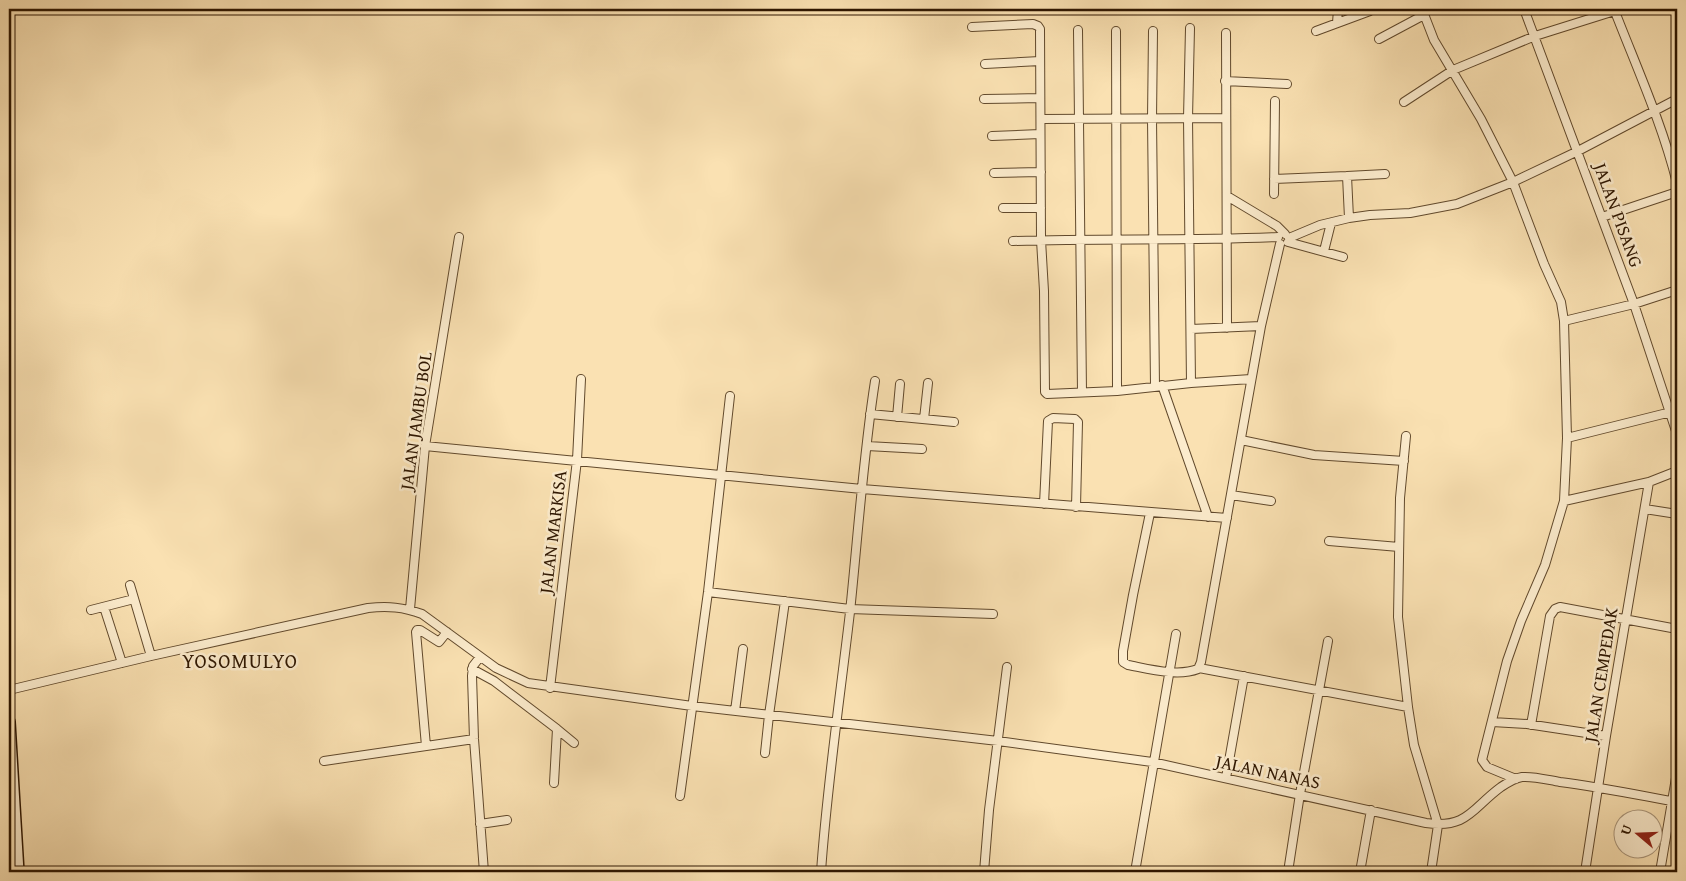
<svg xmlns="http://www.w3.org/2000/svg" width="1686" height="881" font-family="'Gentium Book Plus',serif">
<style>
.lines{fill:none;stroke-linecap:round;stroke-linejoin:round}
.street-casing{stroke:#61492c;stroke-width:10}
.secondary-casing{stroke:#2e1600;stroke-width:14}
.street{stroke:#fceccd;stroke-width:8}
.secondary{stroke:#fceccd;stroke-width:11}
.labels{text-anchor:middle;stroke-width:5;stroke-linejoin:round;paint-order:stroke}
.street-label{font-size:18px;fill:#2e1600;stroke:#fceccd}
.quarter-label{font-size:20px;letter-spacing:1px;fill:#2e1600;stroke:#fceccd}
</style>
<rect width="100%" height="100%" fill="#fae1b2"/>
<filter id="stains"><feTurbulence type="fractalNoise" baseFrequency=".004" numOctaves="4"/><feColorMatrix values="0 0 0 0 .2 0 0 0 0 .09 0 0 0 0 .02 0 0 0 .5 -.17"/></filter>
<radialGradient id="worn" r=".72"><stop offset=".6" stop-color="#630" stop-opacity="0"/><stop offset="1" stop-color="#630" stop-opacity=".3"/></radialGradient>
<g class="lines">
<defs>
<path id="street" d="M 1422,9 L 1434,40 L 1481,119 L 1513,182 L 1544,264 L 1561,302 L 1564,321 L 1567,438 L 1564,501 L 1545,565 L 1521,621 L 1507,661 L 1482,760 L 1487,767 L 1516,779
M 1524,9 L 1634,304 L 1677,434
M 1614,9 C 1636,66 1662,123 1677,183
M 1337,23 L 1338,9
M 972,27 L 1033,24 L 1038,26 L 1040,29 L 1041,240 L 1044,291 L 1045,392 L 1047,394 L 1117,391 L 1191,383 L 1188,118 L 1190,28
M 1078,30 L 1082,392
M 1116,31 L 1117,391
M 1153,31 L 1152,119 L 1155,386
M 1316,31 L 1370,11
M 1226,33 L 1227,328
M 1379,39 L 1424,15
M 985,64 L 1040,61
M 1225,81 L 1287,84
M 984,99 L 1040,98
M 1404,102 L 1453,70 L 1535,36 L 1621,9
M 1041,119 L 1226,118
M 992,136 L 1040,134
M 994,173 L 1041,172
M 1274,179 L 1347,176
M 1274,194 L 1275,101
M 1227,196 L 1277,226 L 1285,234
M 1003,208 L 1041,208
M 1602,217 L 1677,192
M 1349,218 L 1347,176 L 1385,174
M 1289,238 L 1320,225 L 1349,218 L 1370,215 L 1410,213 L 1457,204 L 1513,182 L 1578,151 L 1677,99
M 1013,241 C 1102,238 1190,241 1278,237
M 1288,242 L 1343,257
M 1324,251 L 1331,223
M 1564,321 L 1634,304 L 1677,290
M 1191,329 L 1261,326
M 1191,383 L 1251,379
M 1162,385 L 1208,517
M 870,414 L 954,422
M 897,417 L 900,384
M 924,419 L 928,383
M 1406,436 L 1400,498 L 1398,617 L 1408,707 L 1414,745 L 1438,825 L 1431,872
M 1567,438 L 1671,412
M 1241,440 L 1314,455 L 1404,461
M 425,446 L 862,489 L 1227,518
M 867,446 L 922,449
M 1231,495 L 1271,501
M 1564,501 L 1649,482 L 1677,471
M 1044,504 L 1048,421 L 1053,418 L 1075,419 L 1078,422 L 1076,507
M 1645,509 L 1677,514
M 1150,513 L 1133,595 L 1123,651 L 1123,662 L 1128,665 C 1149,669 1178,677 1198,669 L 1201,662 L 1261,326 L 1280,244
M 1329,541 L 1399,547
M 130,585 L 151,656
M 708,592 L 850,609 L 993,614
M 104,607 L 122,663
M 410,609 L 425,446 L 459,237
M 91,610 L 134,599
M 480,657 L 473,666 L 472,676 L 474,739 L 484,872
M 1199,668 L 1408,707
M 472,669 L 494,681 L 557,729 L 554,783
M 550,688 L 577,460 L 581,379
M 9,690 L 151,656 L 368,608 C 388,606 403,607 422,614 L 496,668 L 528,683 L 692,706 L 998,741 L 1152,762 L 1426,823 C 1468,829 1472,808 1501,787 C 1507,783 1515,778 1522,777 C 1534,776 1548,780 1560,782 C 1599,787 1638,795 1677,802
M 735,711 L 743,649
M 1492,722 L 1527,724 L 1606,736
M 1531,725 L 1550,616 L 1555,609 L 1560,607 L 1677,629
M 557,729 L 574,743
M 426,746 L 416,632 L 417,630 L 420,630 L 439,642 L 447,632
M 765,753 L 769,715 L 785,601
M 324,761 L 474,739
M 1226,778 L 1244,676
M 680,796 L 708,592 L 730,396
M 480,824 L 507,820
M 1041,871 L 1049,872
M 821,872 C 827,785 840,698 850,612 C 858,535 863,458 875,381
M 984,872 L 989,810 L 1007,667
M 1135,872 L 1176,634
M 1288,872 L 1300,794 L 1328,641
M 1360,872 L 1371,810
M 1585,872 L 1606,736 L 1649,482
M 1660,872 L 1677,772"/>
<path id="secondary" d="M 9,722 L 18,872"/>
</defs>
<!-- street casing -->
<use href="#street" class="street-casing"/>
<!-- secondary casing -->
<use href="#secondary" class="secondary-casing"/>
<!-- street -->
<use href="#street" class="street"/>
<!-- secondary -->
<use href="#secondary" class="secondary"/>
</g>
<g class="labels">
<!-- street labels -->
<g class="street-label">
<text transform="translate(1618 215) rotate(70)" y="6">JALAN PISANG</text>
<text transform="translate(416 421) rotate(-82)" y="6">JALAN JAMBU BOL</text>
<text transform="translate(553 532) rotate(-83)" y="6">JALAN MARKISA</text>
<text transform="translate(1601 675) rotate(-81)" y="6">JALAN CEMPEDAK</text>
<text transform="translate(1268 772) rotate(12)" y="6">JALAN NANAS</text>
</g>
<!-- quarter labels -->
<g class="quarter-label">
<text x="240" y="668">YOSOMULYO</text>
</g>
</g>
<!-- margin -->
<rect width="1686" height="881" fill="none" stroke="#fae1b2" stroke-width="30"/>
<rect x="10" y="10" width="1666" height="861" fill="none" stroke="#2e1600" stroke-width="2.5"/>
<rect x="15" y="15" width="1656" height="851" fill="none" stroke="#2e1600"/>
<!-- north arrow -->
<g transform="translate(1638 834) rotate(289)"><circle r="24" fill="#fceccd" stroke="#aa967b"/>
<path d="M0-4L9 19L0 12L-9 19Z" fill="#8f2418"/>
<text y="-8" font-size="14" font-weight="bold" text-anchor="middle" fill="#2e1600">U</text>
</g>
<rect width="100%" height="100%" filter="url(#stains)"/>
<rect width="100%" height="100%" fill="url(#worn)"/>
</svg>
